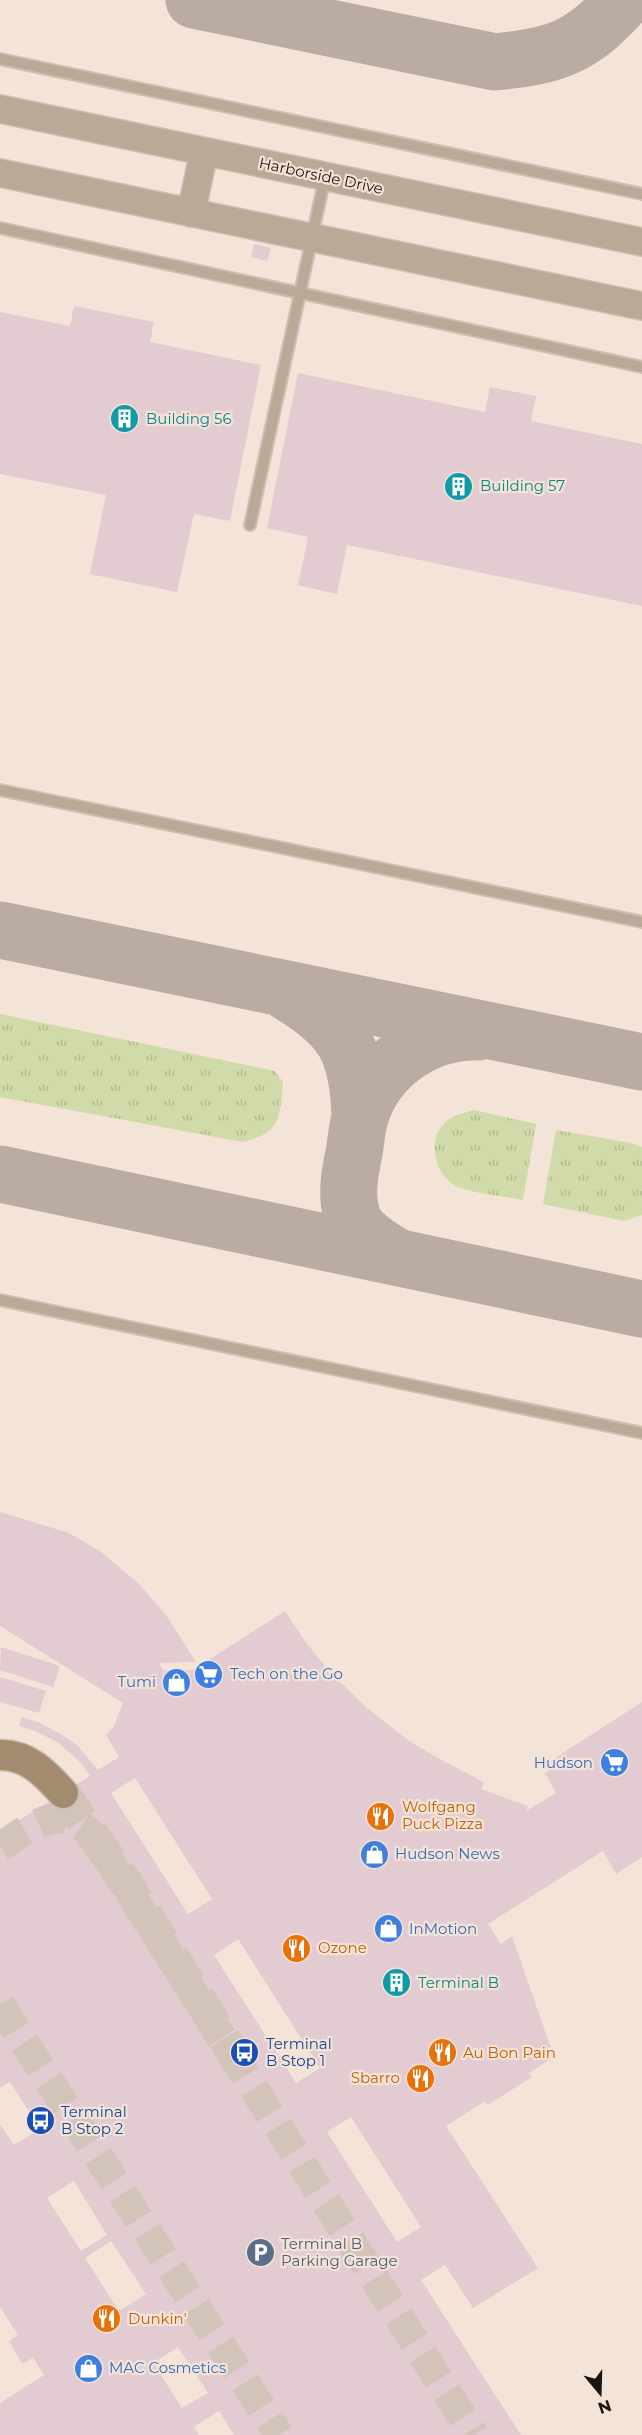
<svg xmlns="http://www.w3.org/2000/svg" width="642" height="2435" font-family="Montserrat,sans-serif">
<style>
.grass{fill:url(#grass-tufts)}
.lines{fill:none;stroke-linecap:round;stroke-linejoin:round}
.taxiway{stroke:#baaca2;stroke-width:57}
.building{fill:#e2ccd2;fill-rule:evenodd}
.secondary-tunnel{stroke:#d3c4b9;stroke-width:30;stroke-dasharray:30 15;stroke-linecap:butt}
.primary-tunnel{stroke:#d3c4b9;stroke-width:33;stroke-dasharray:33 16;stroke-linecap:butt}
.service-casing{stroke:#cdbeb3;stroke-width:14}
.tertiary-casing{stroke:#cdbeb3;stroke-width:30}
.secondary-casing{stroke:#cdbeb3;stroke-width:33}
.service{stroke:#b9a996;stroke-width:10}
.tertiary{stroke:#b9a996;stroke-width:27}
.secondary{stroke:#a28b6f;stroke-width:30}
.labels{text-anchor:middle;stroke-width:4.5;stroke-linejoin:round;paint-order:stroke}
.street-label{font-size:15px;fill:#1b1511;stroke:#f4e3d7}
.culture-label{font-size:15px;fill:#0d838f;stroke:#f4e3d7;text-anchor:start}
.shop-label{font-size:15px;fill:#366cbe;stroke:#f4e3d7;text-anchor:start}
.food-label{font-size:15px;fill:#c56008;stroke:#f4e3d7;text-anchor:start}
.transit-label{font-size:15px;fill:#164399;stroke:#f4e3d7;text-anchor:start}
.service-label{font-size:15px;fill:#4e5e75;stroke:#f4e3d7;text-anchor:start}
</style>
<defs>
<pattern id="grass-tufts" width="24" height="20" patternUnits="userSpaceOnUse" patternTransform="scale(1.5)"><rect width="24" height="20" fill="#d1daa9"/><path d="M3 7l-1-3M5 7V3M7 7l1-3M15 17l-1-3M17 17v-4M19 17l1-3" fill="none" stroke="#b3ba90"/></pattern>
</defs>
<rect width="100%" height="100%" fill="#f4e3d7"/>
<!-- grass -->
<path class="grass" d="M 0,1014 L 275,1071 L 283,1082 C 280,1117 281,1133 243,1142 L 0,1097 Z
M 474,1110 L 536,1124 L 523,1200 C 503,1196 476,1194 458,1187 C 434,1176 425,1137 448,1120 C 455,1115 465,1112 474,1110 Z
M 556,1130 L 631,1143 L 642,1147 L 642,1215 L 624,1221 L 543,1204 Z"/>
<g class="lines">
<!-- taxiway -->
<path class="taxiway" d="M 194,0 L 495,62 C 557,56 582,47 624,0
M 0,930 L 642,1062
M 287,992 C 344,1026 358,1050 360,1117
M 0,1174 L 642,1309
M 395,1256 C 379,1246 355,1233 351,1212 C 346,1193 350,1172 354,1153 C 356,1141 357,1128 360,1117 C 376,1065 425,1031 478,1032"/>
</g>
<!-- building -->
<path class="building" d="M 254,244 L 271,248 L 267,261 L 251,257 Z
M 74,306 L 154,322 L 150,342 L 261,365 L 230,521 L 194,514 L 177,592 L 90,574 L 106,495 L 0,474 L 0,312 L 70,326 Z
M 298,373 L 485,412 L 490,387 L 536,396 L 531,421 L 642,444 L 642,606 L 347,545 L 337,594 L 298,585 L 308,537 L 267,528 Z
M 0,1512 L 69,1533 L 100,1551 L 139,1584 L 166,1615 L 196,1662 L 159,1663 L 163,1670 L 193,1670 L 285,1611 L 307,1644 L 330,1672 L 367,1708 L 409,1741 L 443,1761 L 484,1782 L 481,1789 L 528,1806 L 526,1811 L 556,1793 L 545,1773 L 553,1768 L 549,1762 L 642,1702 L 642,1857 L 616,1874 L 603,1851 L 488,1924 L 501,1944 L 512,1936 L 554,2057 L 529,2073 L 532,2077 L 488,2105 L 485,2101 L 446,2126 L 538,2268 L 473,2308 L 445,2265 L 421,2280 L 521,2435 L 234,2435 L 219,2411 L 194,2427 L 199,2435 L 0,2435 L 0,2403 L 44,2375 L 33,2358 L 22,2364 L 9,2341 L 18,2335 L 0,2307 L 0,2124 L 14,2145 L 40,2129 L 10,2082 L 0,2088 L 0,1832 L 90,1776 L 81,1763 L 59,1743 L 35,1731 L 19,1726 L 22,1717 L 38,1722 L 64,1736 L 76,1744 L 98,1770 L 119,1757 L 106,1735 L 114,1726 L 123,1703 L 0,1626 ZM 135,1778 L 212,1899 L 188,1914 L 111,1793 ZM 238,1939 L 320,2068 L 296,2083 L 214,1955 ZM 351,2117 L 421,2227 L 397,2242 L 327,2132 ZM 74,2181 L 107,2235 L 81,2251 L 47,2198 ZM 111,2241 L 146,2294 L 119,2311 L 85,2258 ZM 178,2347 L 208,2393 L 182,2408 L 153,2363 Z
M 1,1647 L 60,1666 L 53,1687 L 0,1670 Z
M 0,1677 L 46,1691 L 39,1713 L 0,1702 Z"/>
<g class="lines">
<!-- secondary-tunnel -->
<path class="secondary-tunnel" d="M 0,1847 C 34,1825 59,1801 94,1837 L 474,2435
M 0,2005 L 279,2435"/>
<!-- primary-tunnel -->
<path class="primary-tunnel" d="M 63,1793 L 127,1884 L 238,2061"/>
<defs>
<path id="service" d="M 0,59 L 642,194
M 0,228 L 642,367
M 250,525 L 325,177
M 0,790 L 642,922
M 0,1300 L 642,1433"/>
<path id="tertiary" d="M 0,109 L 642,242
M 0,173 L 642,306
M 191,213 L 204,152"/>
<path id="secondary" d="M 0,1755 C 27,1754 46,1774 63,1793"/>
</defs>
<!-- service casing -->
<use href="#service" class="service-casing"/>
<!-- tertiary casing -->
<use href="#tertiary" class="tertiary-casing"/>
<!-- secondary casing -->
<use href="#secondary" class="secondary-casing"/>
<!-- service -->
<use href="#service" class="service"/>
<!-- tertiary -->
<use href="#tertiary" class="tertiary"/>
<!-- secondary -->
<use href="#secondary" class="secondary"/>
</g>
<!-- icons -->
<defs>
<symbol id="building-disc" viewBox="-11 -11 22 22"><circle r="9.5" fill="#0f9aa8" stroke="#f4e3d7"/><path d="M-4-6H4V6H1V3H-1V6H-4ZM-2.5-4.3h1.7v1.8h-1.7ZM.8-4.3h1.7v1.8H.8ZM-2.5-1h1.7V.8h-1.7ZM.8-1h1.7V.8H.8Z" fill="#fff"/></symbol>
<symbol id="supermarket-disc" viewBox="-11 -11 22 22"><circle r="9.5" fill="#3f7fe0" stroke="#f4e3d7"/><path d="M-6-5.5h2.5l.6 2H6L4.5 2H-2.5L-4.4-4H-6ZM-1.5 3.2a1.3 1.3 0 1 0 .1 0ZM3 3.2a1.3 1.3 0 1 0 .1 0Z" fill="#fff"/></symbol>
<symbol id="shop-disc" viewBox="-11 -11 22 22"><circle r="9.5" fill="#3f7fe0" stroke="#f4e3d7"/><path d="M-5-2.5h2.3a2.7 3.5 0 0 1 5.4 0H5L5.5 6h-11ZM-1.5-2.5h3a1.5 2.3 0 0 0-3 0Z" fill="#fff"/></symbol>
<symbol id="restaurant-disc" viewBox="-11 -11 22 22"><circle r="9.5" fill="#e8710a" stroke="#f4e3d7"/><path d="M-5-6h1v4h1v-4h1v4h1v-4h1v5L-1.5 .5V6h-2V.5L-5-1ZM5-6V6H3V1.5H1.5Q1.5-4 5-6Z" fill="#fff"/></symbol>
<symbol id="bus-disc" viewBox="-11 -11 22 22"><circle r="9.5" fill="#1a4fb4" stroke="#f4e3d7"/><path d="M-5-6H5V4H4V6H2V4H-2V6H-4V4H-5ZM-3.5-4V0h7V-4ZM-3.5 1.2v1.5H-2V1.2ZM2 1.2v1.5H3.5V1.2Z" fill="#fff"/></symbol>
<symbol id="parking-disc" viewBox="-11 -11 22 22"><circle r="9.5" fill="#5c6f8a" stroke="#f4e3d7"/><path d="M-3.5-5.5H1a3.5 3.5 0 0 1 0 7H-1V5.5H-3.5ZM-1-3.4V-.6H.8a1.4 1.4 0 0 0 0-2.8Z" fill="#fff"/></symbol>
</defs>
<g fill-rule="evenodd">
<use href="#building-disc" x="108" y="402" width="33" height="33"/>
<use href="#building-disc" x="442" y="470" width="33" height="33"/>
<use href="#supermarket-disc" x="192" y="1658" width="33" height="33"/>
<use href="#shop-disc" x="160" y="1666" width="33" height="33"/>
<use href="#supermarket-disc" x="598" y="1746" width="33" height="33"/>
<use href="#restaurant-disc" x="364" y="1800" width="33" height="33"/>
<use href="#shop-disc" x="358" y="1838" width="33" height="33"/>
<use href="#shop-disc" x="372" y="1912" width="33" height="33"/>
<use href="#restaurant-disc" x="280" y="1932" width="33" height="33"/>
<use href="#building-disc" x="380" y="1966" width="33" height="33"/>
<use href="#bus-disc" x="228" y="2036" width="33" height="33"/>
<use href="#restaurant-disc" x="426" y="2036" width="33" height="33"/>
<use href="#restaurant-disc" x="404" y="2062" width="33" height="33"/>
<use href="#bus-disc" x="24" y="2104" width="33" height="33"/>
<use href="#parking-disc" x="244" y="2236" width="33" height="33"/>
<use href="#restaurant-disc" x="90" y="2302" width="33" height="33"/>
<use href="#shop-disc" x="72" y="2352" width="33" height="33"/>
</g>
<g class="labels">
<!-- street labels -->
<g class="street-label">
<text transform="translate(321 176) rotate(12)" y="5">Harborside Drive</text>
</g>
<!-- culture labels -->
<g class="culture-label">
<text x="146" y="424">Building 56</text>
<text x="480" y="491">Building 57</text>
<text x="418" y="1988">Terminal B</text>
</g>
<!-- shop labels -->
<g class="shop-label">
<text x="230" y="1679">Tech on the Go</text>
<text x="156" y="1687" text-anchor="end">Tumi</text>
<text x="593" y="1768" text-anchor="end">Hudson</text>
<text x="395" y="1859">Hudson News</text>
<text x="409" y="1934">InMotion</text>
<text x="109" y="2373">MAC Cosmetics</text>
</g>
<!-- food labels -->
<g class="food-label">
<text x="402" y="1812">Wolfgang<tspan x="402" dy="17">Puck Pizza</tspan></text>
<text x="318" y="1953">Ozone</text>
<text x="463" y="2058">Au Bon Pain</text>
<text x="400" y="2083" text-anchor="end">Sbarro</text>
<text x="128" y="2324">Dunkin'</text>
</g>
<!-- transit labels -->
<g class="transit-label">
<text x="266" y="2049">Terminal<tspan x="266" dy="17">B Stop 1</tspan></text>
<text x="61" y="2117">Terminal<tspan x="61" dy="17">B Stop 2</tspan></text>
</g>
<!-- service labels -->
<g class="service-label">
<text x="281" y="2249">Terminal B<tspan x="281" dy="17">Parking Garage</tspan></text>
</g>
</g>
<!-- north arrow -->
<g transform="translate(600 2393) rotate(161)" stroke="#f4e3d7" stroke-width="4.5" paint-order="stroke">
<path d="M0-4.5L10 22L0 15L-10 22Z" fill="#1b1511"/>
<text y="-9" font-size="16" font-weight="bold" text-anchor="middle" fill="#1b1511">N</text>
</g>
</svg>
